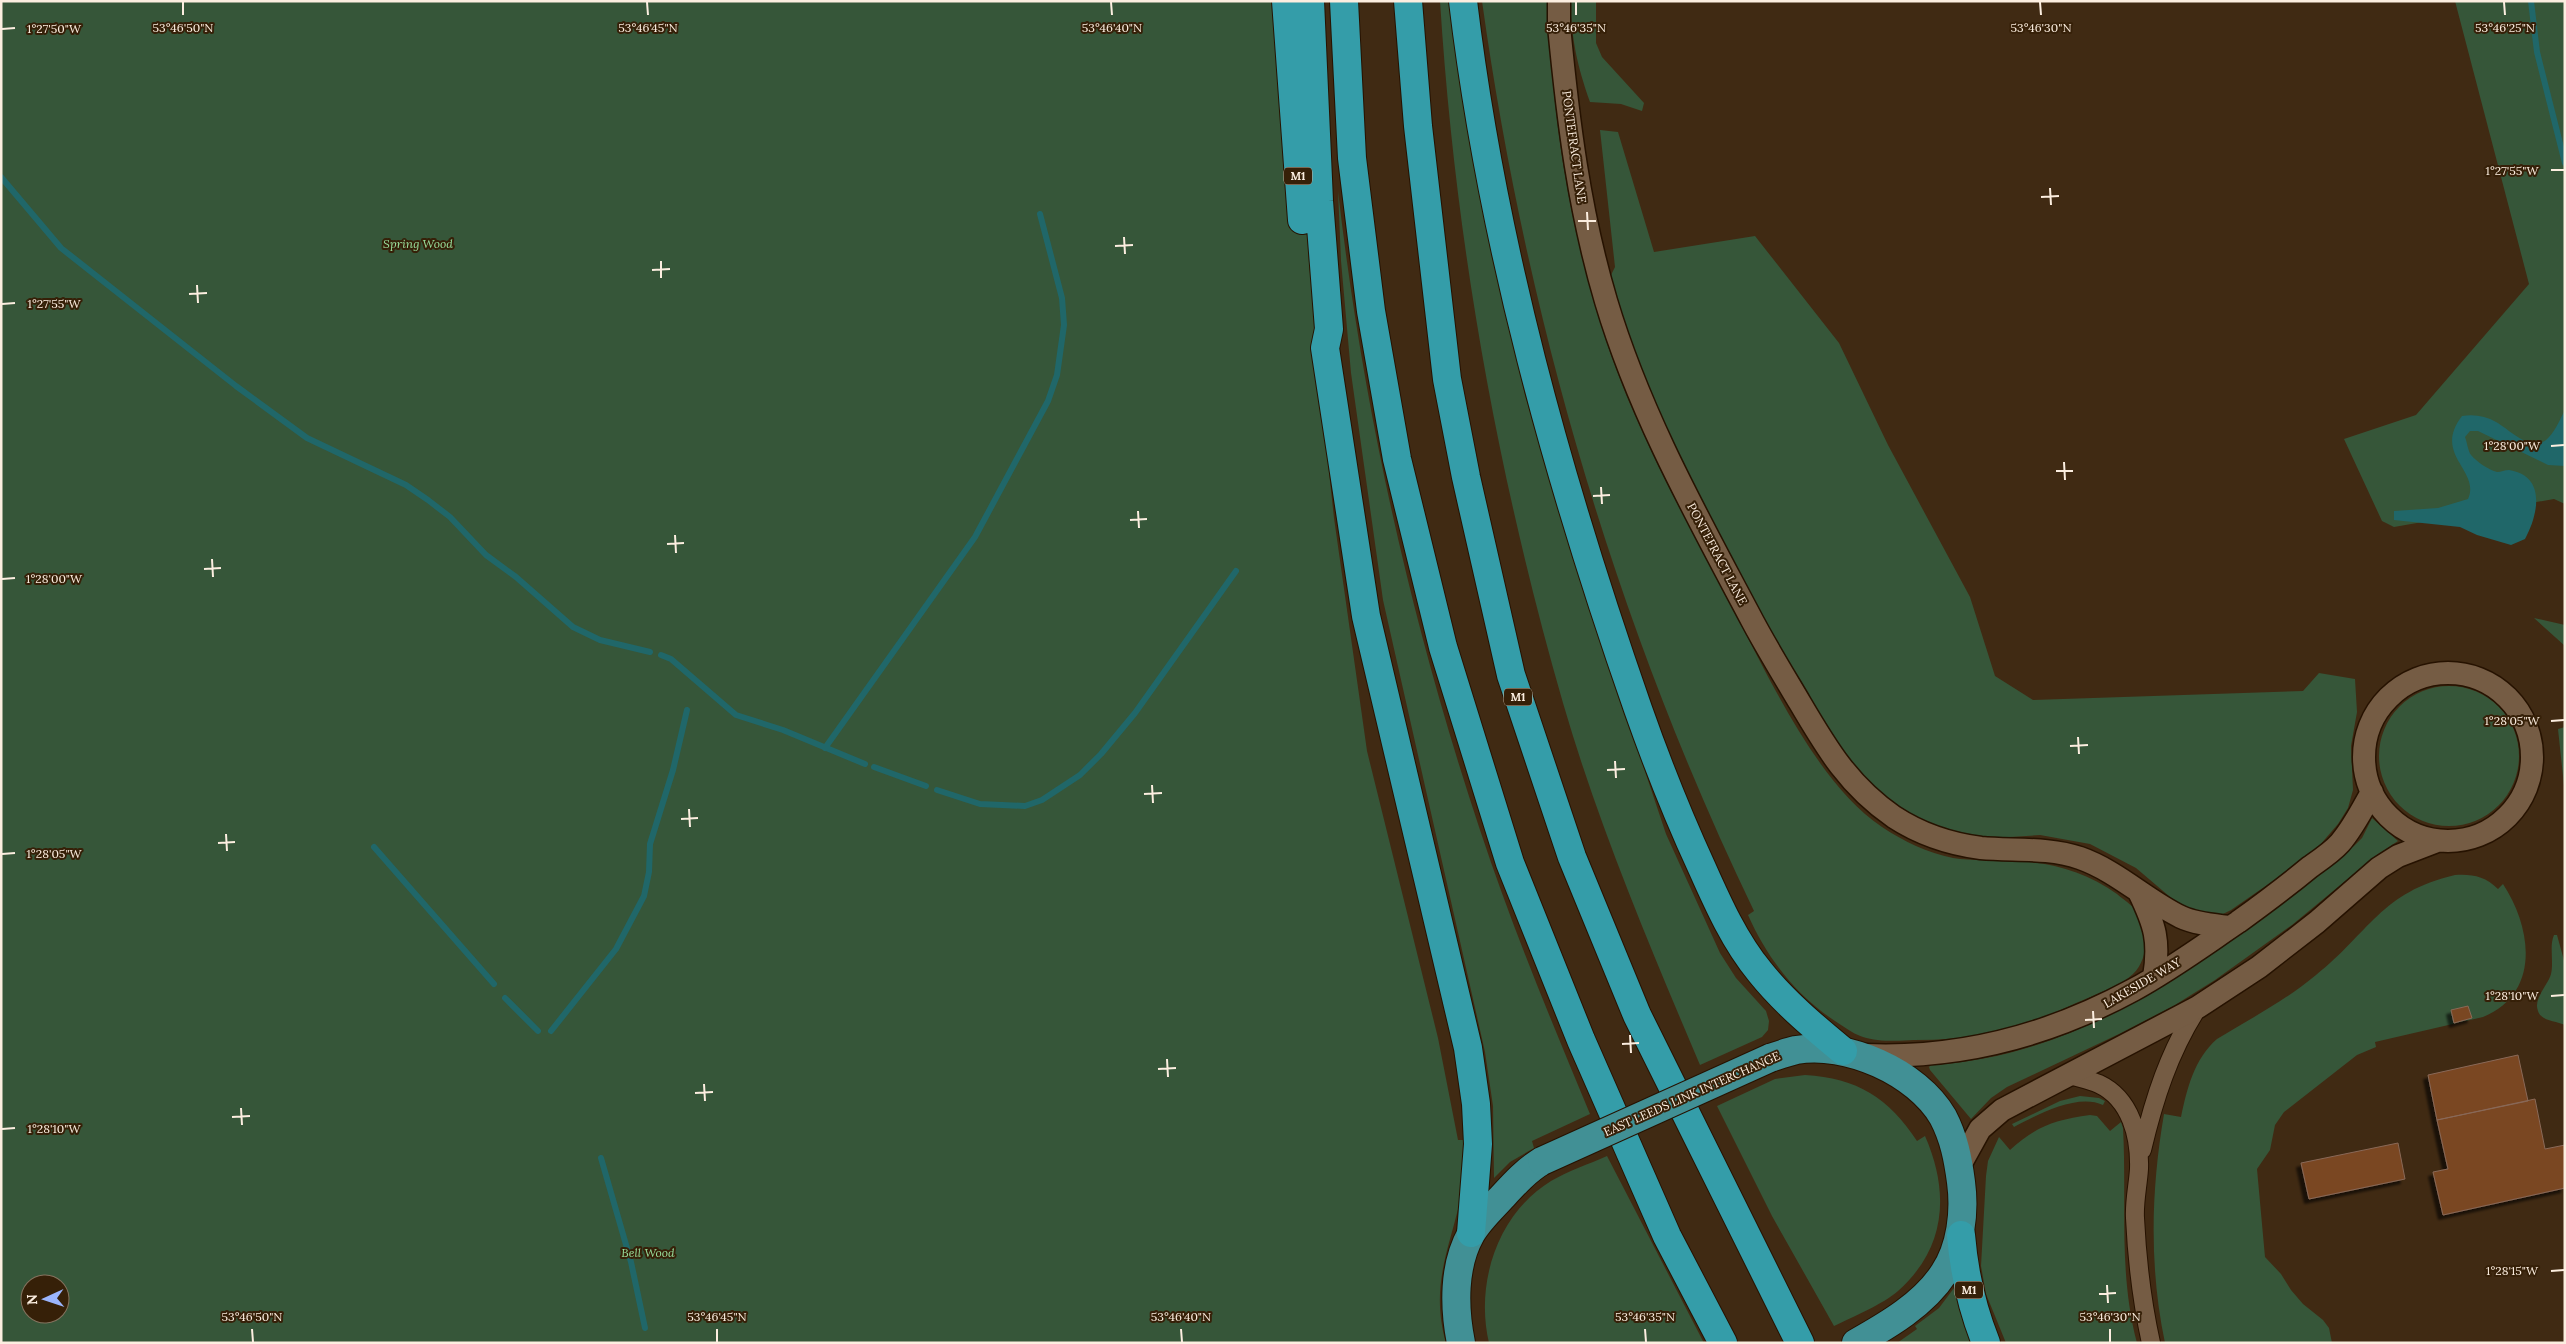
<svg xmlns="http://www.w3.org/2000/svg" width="2566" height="1344" font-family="Lora,serif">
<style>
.green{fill:#365639;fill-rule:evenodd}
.water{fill:#206769}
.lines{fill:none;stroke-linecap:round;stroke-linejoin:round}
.stream{stroke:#206769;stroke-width:6}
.building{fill:#7a4624;stroke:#896957;filter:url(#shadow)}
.minor-casing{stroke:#261200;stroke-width:20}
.tertiary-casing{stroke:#261200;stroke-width:25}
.trunk-casing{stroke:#261200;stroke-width:30}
.motorway-casing{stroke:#261200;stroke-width:30}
.minor{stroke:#755c44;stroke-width:18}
.tertiary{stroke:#755c44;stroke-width:22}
.trunk{stroke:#419095;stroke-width:28}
.motorway{stroke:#349da9;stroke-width:28}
.trunk-bridge-casing{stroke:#261200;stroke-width:30;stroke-linecap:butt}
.trunk-bridge{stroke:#419095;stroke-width:28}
.ticks{fill:none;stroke:#fceee0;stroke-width:2}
.labels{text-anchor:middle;stroke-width:4;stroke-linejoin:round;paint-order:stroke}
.shield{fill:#362008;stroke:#c1b09f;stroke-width:1}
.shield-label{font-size:11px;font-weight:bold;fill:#fceee0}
.street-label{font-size:12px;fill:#fceee0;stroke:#362008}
.park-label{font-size:12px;font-style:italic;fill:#98e09d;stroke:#362008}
.ticks-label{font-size:12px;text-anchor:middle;fill:#fceee0;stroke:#362008;stroke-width:4;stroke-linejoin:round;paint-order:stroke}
</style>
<defs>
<filter id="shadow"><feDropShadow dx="-4.5" dy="4.5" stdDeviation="1" flood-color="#0009"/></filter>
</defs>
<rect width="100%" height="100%" fill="#402a13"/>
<!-- green -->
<path class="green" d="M 1,1 L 1294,1 L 1309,262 L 1325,435 L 1334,518 L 1367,751 L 1438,1038 L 1458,1140 L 1466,1140 C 1465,1158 1465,1179 1461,1197 C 1449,1250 1430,1286 1446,1343 L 1,1343 ZM 30,1284 L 60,1284 L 60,1314 L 30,1314 Z
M 1440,1 L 1454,1 L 1502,298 L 1525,395 L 1570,547 L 1666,834 L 1720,953 L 1736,978 L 1766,1011 L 1769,1021 L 1768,1030 L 1762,1037 L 1700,1065 C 1650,947 1599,827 1563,703 C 1497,474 1455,239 1440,1 Z
M 1482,1 L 1548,1 C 1552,132 1575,265 1623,387 C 1656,469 1701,547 1741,625 C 1776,691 1820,785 1882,827 C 1903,841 1928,853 1953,858 C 1972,861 1993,860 2013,861 C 2051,862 2086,872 2117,894 C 2125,901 2137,908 2142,918 C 2149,935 2147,961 2133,974 C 2121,985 2103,991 2088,998 C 2057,1011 2024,1028 1991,1034 C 1966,1038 1940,1040 1914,1040 C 1899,1041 1878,1042 1863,1037 C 1856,1035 1847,1029 1841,1025 C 1798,998 1768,960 1748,915 L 1754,911 C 1616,625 1526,316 1482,1 Z
M 1570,1 L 1596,1 L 1596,43 L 1602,57 L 1644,103 L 1642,111 L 1621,104 L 1590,102 C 1577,65 1572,41 1570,1 Z
M 2455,1 L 2565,1 L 2565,504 L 2554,499 L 2394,527 L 2382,521 L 2344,439 L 2416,415 L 2529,284 Z
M 1600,130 L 1618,132 L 1654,252 L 1755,236 L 1839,343 L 1888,445 L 1970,597 L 1995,676 L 2033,700 L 2303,691 L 2319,673 L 2355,679 L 2357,712 L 2351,746 L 2353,790 L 2348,808 L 2338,824 L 2313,853 L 2231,910 L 2223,914 L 2209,916 L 2183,908 L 2136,868 L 2090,844 L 2040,835 L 1994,838 L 1943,831 L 1890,807 L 1841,760 L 1675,457 L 1630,343 L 1611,275 L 1615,267 Z
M 1338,191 C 1363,408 1411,623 1480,830 C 1512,927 1551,1020 1590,1114 L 1532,1141 L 1534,1148 L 1510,1162 L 1494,1178 L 1493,1106 L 1485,1052 L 1383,600 L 1351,373 L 1341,261 Z
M 2534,618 L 2565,625 L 2565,646 Z
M2379 756a70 70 0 1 1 140 0a70 70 0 1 1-140 0Z
M 2565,727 L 2565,795 L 2558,729 Z
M 2372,818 L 2398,841 L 2378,854 L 2292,925 L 2215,980 L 2175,1005 L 2119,1034 L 2007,1087 L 1991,1098 L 1971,1119 L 1930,1070 L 1929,1067 L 1931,1065 C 2096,1056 2230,943 2354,846 L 2362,838 Z
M 2455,875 C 2472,874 2485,876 2498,889 L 2503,884 C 2532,928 2541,993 2483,1017 L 2375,1042 L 2376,1047 L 2357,1055 L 2284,1112 L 2275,1125 L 2270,1150 L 2257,1169 L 2265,1257 L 2281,1274 L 2291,1290 L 2303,1304 L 2323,1320 L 2329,1328 L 2332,1343 L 2165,1343 C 2149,1267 2151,1190 2164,1114 L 2181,1117 C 2187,1089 2194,1059 2217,1039 C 2250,1019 2286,1000 2316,975 C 2369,933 2381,892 2455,875 Z
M 2554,935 L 2557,935 L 2565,964 L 2565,1025 C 2556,1021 2541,1021 2538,1011 C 2533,999 2548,985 2551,974 C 2554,961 2549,946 2554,935 Z
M 1805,1075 C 1857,1078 1889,1098 1917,1141 L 1925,1136 C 1950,1193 1946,1248 1898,1291 C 1885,1303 1851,1318 1834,1326 L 1772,1216 L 1717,1106 L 1775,1079 Z
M 2080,1096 L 2099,1098 L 2105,1101 L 2103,1105 C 2077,1093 2037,1115 2014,1127 L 2012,1124 L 2060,1101 Z
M 2090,1115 L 2097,1116 L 2110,1131 L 2121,1122 L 2123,1128 C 2127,1200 2118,1272 2137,1343 L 2006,1343 L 1986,1294 L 1981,1266 L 1986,1176 L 1988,1161 L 1999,1137 L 2010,1150 C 2036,1126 2055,1120 2090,1115 Z
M 1607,1156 L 1704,1343 L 1489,1343 C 1475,1284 1497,1214 1551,1181 C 1568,1171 1589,1164 1607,1156 Z
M 1954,1288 L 1957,1288 L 1977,1343 L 1897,1343 L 1917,1329 L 1915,1326 L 1939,1308 Z"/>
<!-- water -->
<path class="water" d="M 2565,410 L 2565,466 L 2548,465 L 2478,431 L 2470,431 L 2465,437 C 2467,442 2468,451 2471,455 C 2477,462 2489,470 2497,472 C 2501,472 2505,470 2509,470 C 2547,476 2538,515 2525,539 L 2511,545 L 2477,535 L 2460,527 L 2394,520 L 2394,511 L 2438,508 L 2468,499 C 2481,470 2432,455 2462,416 C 2474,414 2486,416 2496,422 C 2509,429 2534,456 2549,437 C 2556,430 2560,419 2565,410 Z"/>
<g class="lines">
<!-- stream -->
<path class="stream" d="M 2531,1 L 2537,52 L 2565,163
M 1,177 L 61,248 L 236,386 L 307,438 L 406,485 L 428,500 L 450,517 L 486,555 L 516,577 L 573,627 L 600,640 L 650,652
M 661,655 L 671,659 L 736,715 L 783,730 L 865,764
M 825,748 L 975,537 L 1048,401 L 1057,375 L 1064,325 L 1062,298 L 1040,214
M 874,767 L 926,786
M 937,790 L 980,804 L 1025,806 L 1042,800 L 1080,775 L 1101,754 L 1135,713 L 1236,571
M 374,847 L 494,984
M 505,998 L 538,1031
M 551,1031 L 616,949 L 644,896 L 649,872 L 650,844 L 673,770 L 687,710
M 601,1158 L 631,1262 L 645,1328"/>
</g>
<!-- building -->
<path class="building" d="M 2468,1006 L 2472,1018 L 2454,1023 L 2451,1010 Z
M 2518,1055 L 2528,1101 L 2437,1120 L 2428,1075 Z
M 2535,1099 L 2545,1149 L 2565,1145 L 2565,1188 L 2443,1215 L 2433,1172 L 2448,1169 L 2437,1120 Z
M 2398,1143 L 2405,1179 L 2309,1199 L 2301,1163 Z"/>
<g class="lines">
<defs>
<path id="minor" d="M 2070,1075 C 2079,1078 2090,1080 2099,1084 C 2131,1099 2140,1137 2139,1169 C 2138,1185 2134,1202 2135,1218 C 2137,1260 2142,1302 2151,1343
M 2142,1150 C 2154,1099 2169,1052 2198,1007"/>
<path id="tertiary" d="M 1559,1 L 1559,26 C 1568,120 1579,210 1606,301 C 1640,415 1698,518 1753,622 C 1768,650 1784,676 1800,703 C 1827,749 1849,786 1894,817 C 1920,834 1950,844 1981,848 C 2013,851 2048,847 2080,858 C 2117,871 2146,900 2181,917 C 2196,924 2214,925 2230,927
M2364 757a84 84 0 1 1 168 0a84 84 0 1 1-168 0Z
M 2139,892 C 2155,925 2160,941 2154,977
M 1865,1055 C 1960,1059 2050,1035 2133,990 C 2170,970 2204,945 2238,922 C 2263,904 2287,886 2310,867 C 2320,860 2332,852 2340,843 C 2353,828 2362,810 2372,792
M 1959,1167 L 1980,1129 L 2002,1110 L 2198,1007 L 2259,967 L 2317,922 L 2379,868 L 2398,856 L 2437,841"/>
<path id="trunk" d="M 1770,1058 C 1779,1055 1787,1052 1796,1050 C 1846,1041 1917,1072 1943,1117 C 1954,1138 1958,1159 1961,1182 C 1965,1212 1961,1247 1944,1273 C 1924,1304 1888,1325 1856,1343
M 1461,1343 C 1454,1308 1453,1266 1471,1234 C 1478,1221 1492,1208 1503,1196 C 1515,1183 1527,1170 1542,1161"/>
<path id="motorway" d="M 1286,1 L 1302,220
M 1310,1 L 1319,201 L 1329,329 L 1325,348 L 1366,616 L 1468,1048 L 1476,1104 L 1478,1144 L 1471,1233
M 1344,1 L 1352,158 L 1371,311 L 1397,459 L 1443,647 L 1510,863 L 1581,1040 L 1667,1236 L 1723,1343
M 1408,1 L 1418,126 L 1447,379 L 1466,477 L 1511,675 L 1572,857 L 1637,1015 L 1800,1343
M 1463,1 C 1492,243 1558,480 1638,709 C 1657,763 1678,816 1702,868 C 1718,904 1735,942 1760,972 C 1784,1002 1814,1027 1843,1051
M 1961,1235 C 1964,1272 1972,1308 1986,1343"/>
</defs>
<!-- minor casing -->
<use href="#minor" class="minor-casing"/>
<!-- tertiary casing -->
<use href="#tertiary" class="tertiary-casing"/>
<!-- trunk casing -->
<use href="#trunk" class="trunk-casing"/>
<!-- motorway casing -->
<use href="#motorway" class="motorway-casing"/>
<!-- minor -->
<use href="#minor" class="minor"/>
<!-- tertiary -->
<use href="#tertiary" class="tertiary"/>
<!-- trunk -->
<use href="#trunk" class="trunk"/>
<!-- motorway -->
<use href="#motorway" class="motorway"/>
<defs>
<path id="trunk-bridge" d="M 1542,1161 L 1770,1058"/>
</defs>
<!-- trunk-bridge casing -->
<use href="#trunk-bridge" class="trunk-bridge-casing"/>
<!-- trunk-bridge -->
<use href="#trunk-bridge" class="trunk-bridge"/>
</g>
<!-- ticks -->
<path class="ticks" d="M 183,2 L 183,15M 647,2 L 648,15M 1111,2 L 1112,15M 1576,2 L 1576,15M 2040,2 L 2041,15M 2504,2 L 2505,15M 2,29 L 15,28M 2551,170 L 2564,170M 2050,188 L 2051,205M 2041,197 L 2059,196M 1587,212 L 1588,230M 1578,221 L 1596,221M 1124,237 L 1125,254M 1115,246 L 1133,245M 661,261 L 661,278M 652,270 L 670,269M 197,285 L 198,303M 189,294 L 207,293M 2,304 L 15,303M 2551,446 L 2564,445M 2064,462 L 2065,480M 2056,471 L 2073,471M 1601,487 L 1602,504M 1593,496 L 1610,495M 1138,511 L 1139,528M 1130,520 L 1147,519M 675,535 L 676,553M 667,544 L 684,543M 212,559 L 213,577M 204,569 L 221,568M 2,579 L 15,578M 2551,721 L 2564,720M 2078,737 L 2079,754M 2070,746 L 2088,745M 1615,761 L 1616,778M 1607,770 L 1625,769M 1152,785 L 1153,803M 1144,794 L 1162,793M 689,809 L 690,827M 681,819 L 698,818M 226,834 L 227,851M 218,843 L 235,842M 2,854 L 15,853M 2551,996 L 2564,995M 2093,1011 L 2094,1028M 2085,1020 L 2102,1019M 1630,1035 L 1631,1053M 1622,1044 L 1639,1043M 1167,1059 L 1168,1077M 1158,1069 L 1176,1068M 704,1084 L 705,1101M 695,1093 L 713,1092M 241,1108 L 242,1125M 232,1117 L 250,1116M 2,1129 L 15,1128M 2551,1271 L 2564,1270M 2107,1285 L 2108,1303M 2099,1294 L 2116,1293M 252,1329 L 253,1342M 717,1329 L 717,1342M 1181,1329 L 1182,1342M 1645,1329 L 1646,1342M 2110,1329 L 2110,1342"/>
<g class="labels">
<!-- shield labels -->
<g class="shield">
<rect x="1284" y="167.5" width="28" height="17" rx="4"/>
<rect x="1504" y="688.5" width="28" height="17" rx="4"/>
<rect x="1955" y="1281.5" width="28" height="17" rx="4"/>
</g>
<g class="shield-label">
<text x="1298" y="180">M1</text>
<text x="1518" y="701">M1</text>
<text x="1969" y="1294">M1</text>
</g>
<!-- street labels -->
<g class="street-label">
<text transform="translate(1574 147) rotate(82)" y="4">PONTEFRACT LANE</text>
<text transform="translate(1717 554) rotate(62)" y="4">PONTEFRACT LANE</text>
<text transform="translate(2142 983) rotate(-30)" y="4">LAKESIDE WAY</text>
<text transform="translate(1692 1094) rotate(-24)" y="4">EAST LEEDS LINK INTERCHANGE</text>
</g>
<!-- park labels -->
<g class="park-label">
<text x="418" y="248">Spring Wood</text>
<text x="648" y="1257">Bell Wood</text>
</g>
</g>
<g class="ticks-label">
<text x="183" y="32">53°46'50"N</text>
<text x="648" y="32">53°46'45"N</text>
<text x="1112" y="32">53°46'40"N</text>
<text x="1576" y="32">53°46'35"N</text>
<text x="2041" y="32">53°46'30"N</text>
<text x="2505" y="32">53°46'25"N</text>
<text x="54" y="33">1°27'50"W</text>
<text x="2512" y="175">1°27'55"W</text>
<text x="54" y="308">1°27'55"W</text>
<text x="2512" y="450">1°28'00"W</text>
<text x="54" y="583">1°28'00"W</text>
<text x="2512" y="725">1°28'05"W</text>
<text x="54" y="858">1°28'05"W</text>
<text x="2512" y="1000">1°28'10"W</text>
<text x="54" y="1133">1°28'10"W</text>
<text x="2512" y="1275">1°28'15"W</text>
<text x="252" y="1321">53°46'50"N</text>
<text x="717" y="1321">53°46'45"N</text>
<text x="1181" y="1321">53°46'40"N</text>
<text x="1645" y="1321">53°46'35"N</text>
<text x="2110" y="1321">53°46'30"N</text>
</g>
<!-- border -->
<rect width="2566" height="1344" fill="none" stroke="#fceee0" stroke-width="5"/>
<!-- north arrow -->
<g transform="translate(45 1299) rotate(267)"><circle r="24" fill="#362008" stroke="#85725e"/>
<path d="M0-4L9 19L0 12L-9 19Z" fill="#9bb5fd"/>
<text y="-8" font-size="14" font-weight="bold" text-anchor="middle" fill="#fceee0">N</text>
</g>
</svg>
